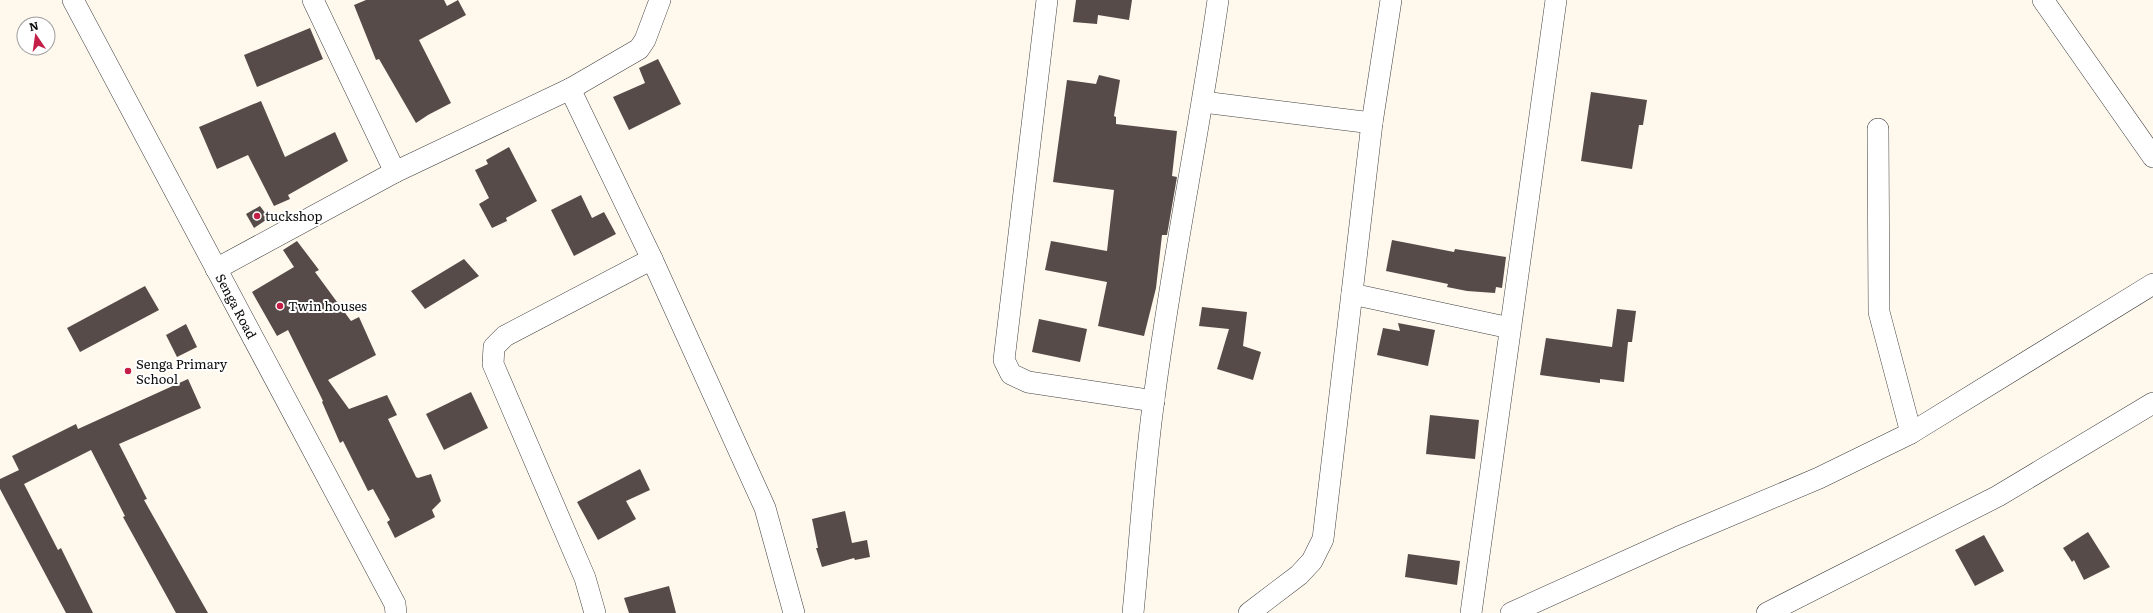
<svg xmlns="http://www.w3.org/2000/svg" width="2153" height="613" font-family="Literata,serif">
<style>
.building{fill:#564b49}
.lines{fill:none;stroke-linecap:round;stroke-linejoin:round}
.minor-casing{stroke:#404040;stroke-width:22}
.minor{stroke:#fff;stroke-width:21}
.poi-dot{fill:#c41e46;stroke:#fff;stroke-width:1.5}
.labels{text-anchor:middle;stroke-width:4;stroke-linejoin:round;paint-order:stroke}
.poi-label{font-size:13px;fill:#0d0d0d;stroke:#fff;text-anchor:start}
.street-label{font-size:13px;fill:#0d0d0d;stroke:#fff}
</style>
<rect width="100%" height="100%" fill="#fff8ed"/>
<!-- building -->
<path class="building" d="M 366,0 L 444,0 L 447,6 L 458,0 L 466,15 L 419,40 L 451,103 L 428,115 L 416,123 L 379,59 L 376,60 L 354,5 Z
M 1076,0 L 1132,0 L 1129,20 L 1098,15 L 1097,24 L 1073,22 Z
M 310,28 L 323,59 L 257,87 L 244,55 Z
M 658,59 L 681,104 L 629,130 L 613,97 L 645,83 L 639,68 Z
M 1099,75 L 1120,80 L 1114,116 L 1116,117 L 1116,124 L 1177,131 L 1172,176 L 1177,177 L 1167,235 L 1162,235 L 1156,288 L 1144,336 L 1098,326 L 1107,282 L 1045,270 L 1051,241 L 1107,251 L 1114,190 L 1053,182 L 1067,80 L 1096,84 Z
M 1591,92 L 1647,100 L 1643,125 L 1639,125 L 1632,169 L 1581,161 Z
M 261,101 L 285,157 L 335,132 L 348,161 L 288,195 L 290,199 L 274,206 L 248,155 L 217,169 L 199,127 Z
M 509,147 L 537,201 L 506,218 L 507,221 L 492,228 L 479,204 L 489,198 L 475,170 L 488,164 L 486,160 Z
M 581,195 L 592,218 L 604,212 L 616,234 L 574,256 L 551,210 Z
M 260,206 L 269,218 L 254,228 L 246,214 Z
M 1392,240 L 1454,252 L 1455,249 L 1506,257 L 1502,288 L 1496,287 L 1495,293 L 1467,291 L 1447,287 L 1448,284 L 1386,271 Z
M 297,241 L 319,270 L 315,272 L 351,321 L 359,317 L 376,355 L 328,380 L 349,409 L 387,395 L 397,415 L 388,419 L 416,477 L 418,478 L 431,474 L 441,501 L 432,510 L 435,517 L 395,538 L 387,522 L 390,520 L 373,489 L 368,491 L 343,441 L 340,443 L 322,402 L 323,401 L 288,330 L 277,336 L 252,292 L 294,267 L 283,250 Z
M 464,259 L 479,276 L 425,309 L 411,291 Z
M 145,286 L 159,310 L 80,352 L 67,328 Z
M 1202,307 L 1247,312 L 1243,346 L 1261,352 L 1253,380 L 1217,369 L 1229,329 L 1199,326 Z
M 1617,309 L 1636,311 L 1632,342 L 1628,342 L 1624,382 L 1600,379 L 1600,383 L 1540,375 L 1546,338 L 1612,347 Z
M 1039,319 L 1087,329 L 1080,362 L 1032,352 Z
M 1398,323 L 1435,330 L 1428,366 L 1377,355 L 1383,328 L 1400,331 Z
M 186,324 L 197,347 L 177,357 L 166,335 Z
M 188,379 L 201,408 L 119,444 L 147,499 L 144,500 L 208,613 L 176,613 L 123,517 L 125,516 L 91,450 L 24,484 L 58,550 L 61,548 L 93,613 L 66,613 L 0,489 L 0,479 L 19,470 L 12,456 L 76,424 L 78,429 Z
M 471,392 L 488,428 L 444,450 L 426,414 Z
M 1430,415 L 1479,420 L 1475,459 L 1426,454 Z
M 640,469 L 650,490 L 626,501 L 636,519 L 598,540 L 577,502 Z
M 845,511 L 852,543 L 867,540 L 870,557 L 855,560 L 854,558 L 822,567 L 816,548 L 818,548 L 812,519 Z
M 2088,532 L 2110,567 L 2084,580 L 2074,560 L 2072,562 L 2063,548 Z
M 1984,535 L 2004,571 L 1975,586 L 1955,550 Z
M 1408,554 L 1460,561 L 1457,585 L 1405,577 Z
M 669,586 L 676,613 L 629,613 L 624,598 Z"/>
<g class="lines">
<defs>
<g id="minor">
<path id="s1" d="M 73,0 L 395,604 L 396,613"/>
<path d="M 313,0 L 395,172"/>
<path d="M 1047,0 L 1004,360 L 1011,374 L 1028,382 L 1154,401"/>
<path d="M 2043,0 L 2153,157"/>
<path d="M 570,89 L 652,259 L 765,508 L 794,613"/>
<path d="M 1203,102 L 1372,123"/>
<path d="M 1878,129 L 1879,312 L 1911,433"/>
<path d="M 216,269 L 395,172 L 570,89 L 639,49 L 645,40 L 660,0"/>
<path d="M 1352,294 L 1510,328"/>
<path d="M 595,613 L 585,578 L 493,364 L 494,347 L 505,336 L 652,259"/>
<path d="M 1133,613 C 1140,542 1144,470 1154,399 C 1171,266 1199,134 1218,0"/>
<path d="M 1249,613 L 1299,575 L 1312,561 L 1323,539 L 1372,123 L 1391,0"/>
<path d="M 1471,613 L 1556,0"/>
<path d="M 1511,613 L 1679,537 L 1819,478 L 1911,433 L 2153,284"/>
<path d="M 1767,613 L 1998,496 L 2153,403"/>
</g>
</defs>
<!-- minor casing -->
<use href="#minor" class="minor-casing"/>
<!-- minor -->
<use href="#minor" class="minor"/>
</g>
<!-- markers -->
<g class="poi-dot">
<circle cx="257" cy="216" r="4"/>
<circle cx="280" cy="306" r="4"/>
<circle cx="128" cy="371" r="4"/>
</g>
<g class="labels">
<!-- poi labels -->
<g class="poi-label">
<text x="265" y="221">tuckshop</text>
<text x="288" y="311">Twin houses</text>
<text x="136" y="369">Senga Primary<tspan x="136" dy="15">School</tspan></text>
</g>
<!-- street labels -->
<g class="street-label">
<text dy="5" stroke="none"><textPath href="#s1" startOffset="347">Senga Road</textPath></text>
</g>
</g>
<!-- north arrow -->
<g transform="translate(36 36) rotate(347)"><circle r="19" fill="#ffffff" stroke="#9e9e9e"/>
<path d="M0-3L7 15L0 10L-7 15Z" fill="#c41e46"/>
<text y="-6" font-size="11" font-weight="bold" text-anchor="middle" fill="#0d0d0d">N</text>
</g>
</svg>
